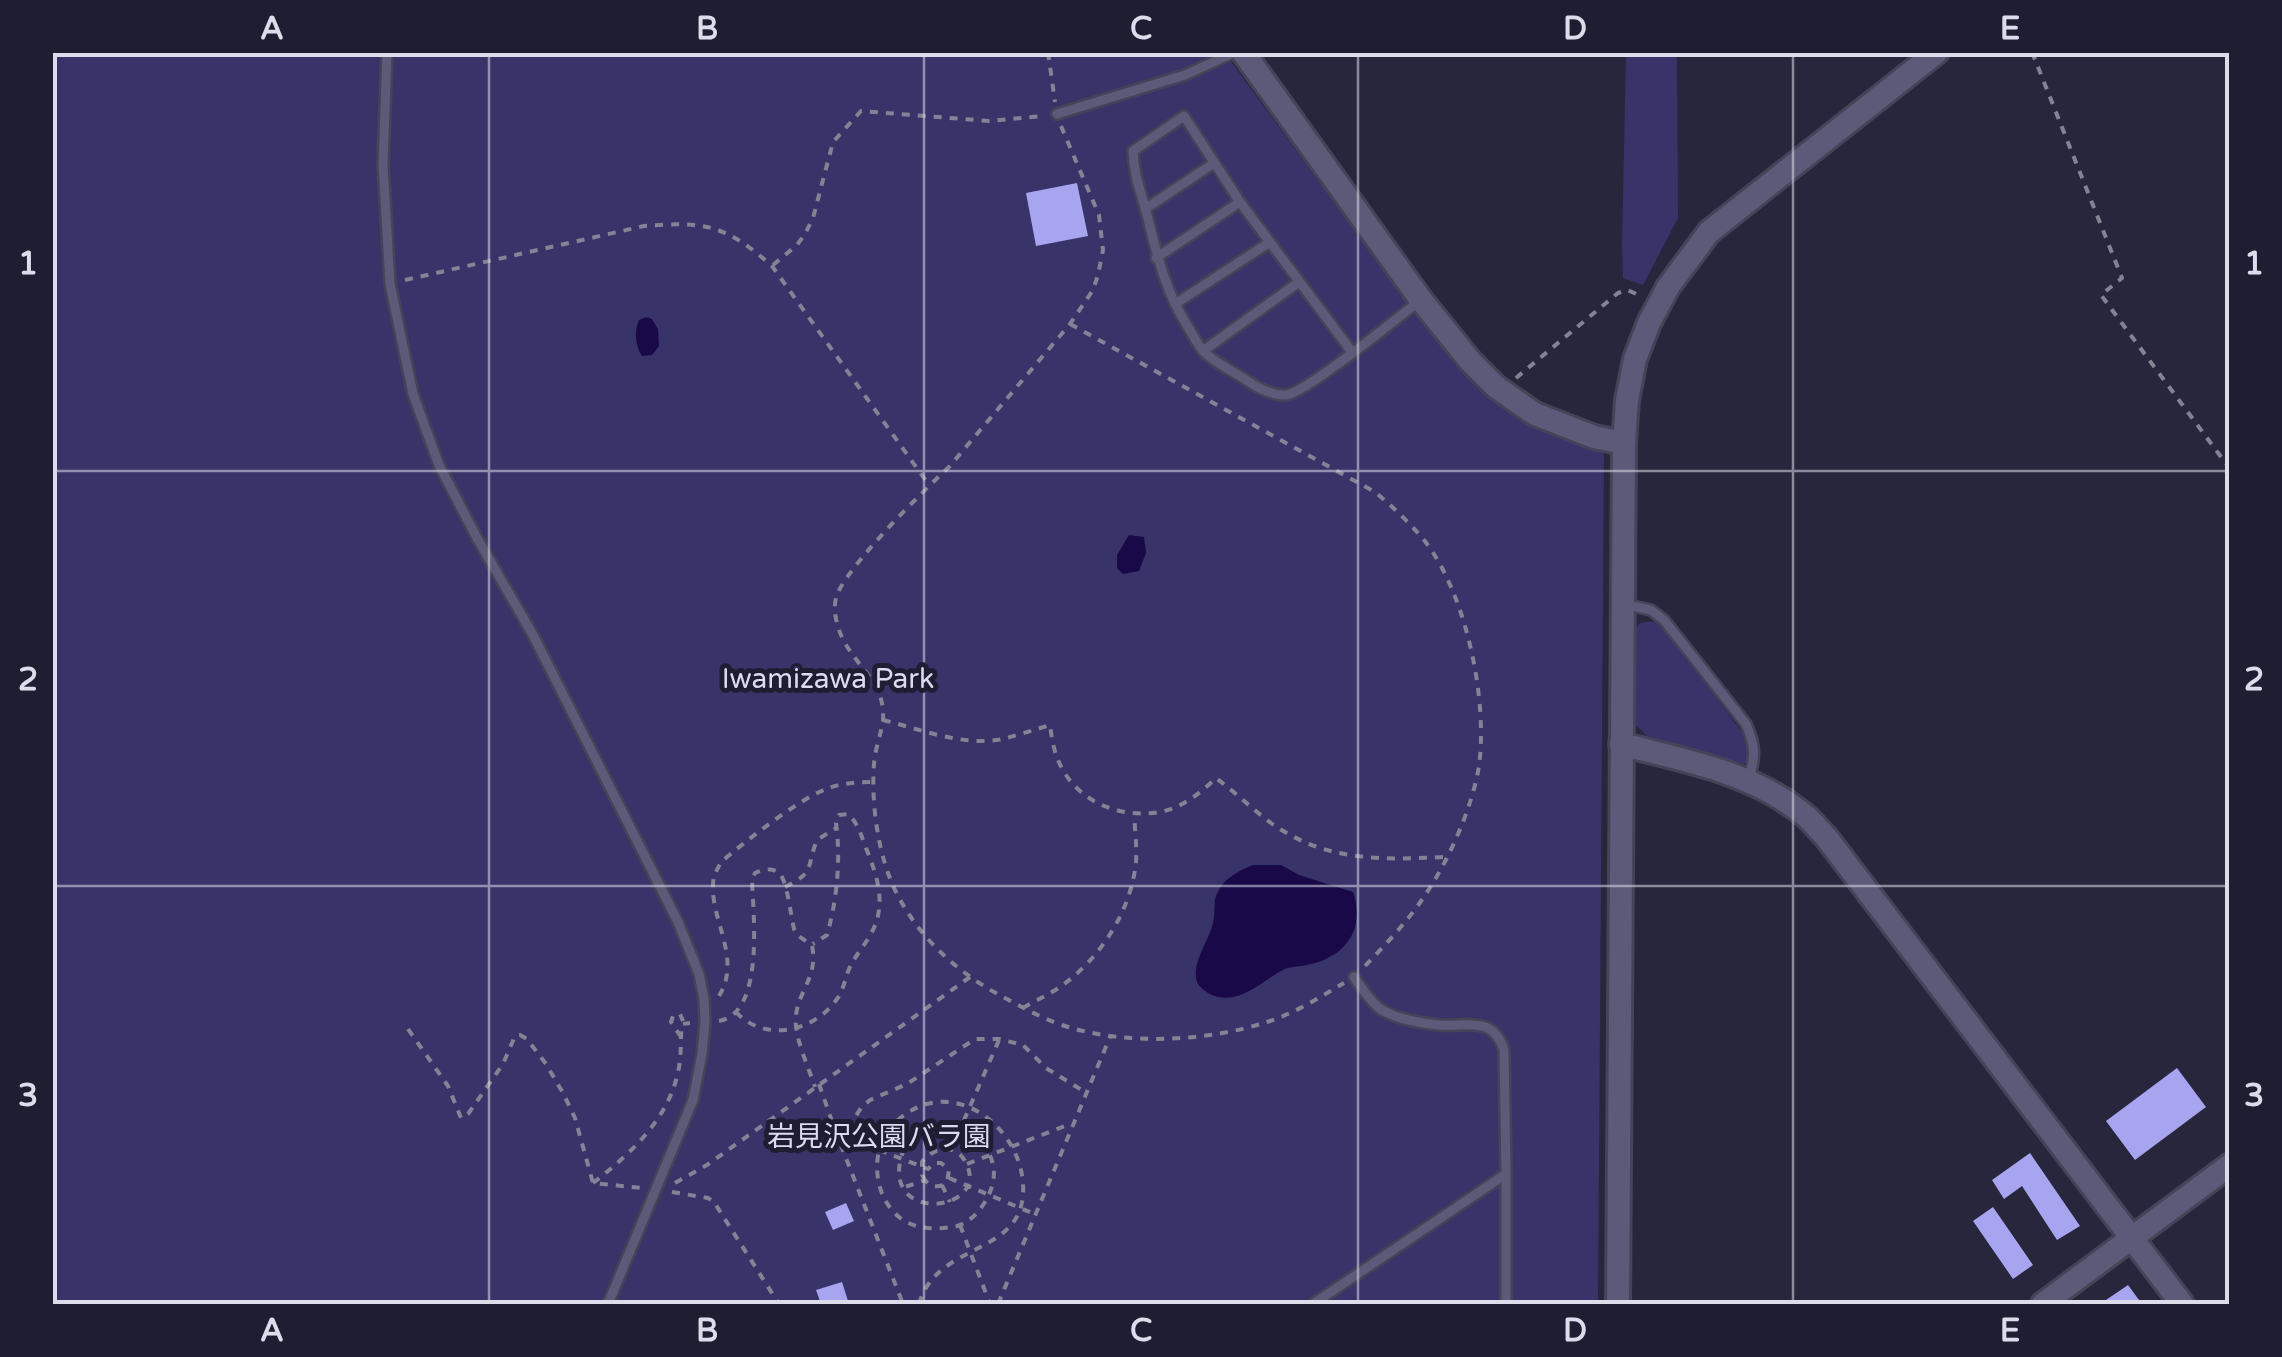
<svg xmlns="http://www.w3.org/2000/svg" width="2282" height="1357" font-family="'Varela Round','Noto Sans JP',sans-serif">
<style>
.green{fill:#383469}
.water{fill:#190948}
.building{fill:#a7a5ef}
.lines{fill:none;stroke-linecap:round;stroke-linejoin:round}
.service-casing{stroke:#444358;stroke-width:14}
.tertiary-casing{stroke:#444358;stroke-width:28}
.path{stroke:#838395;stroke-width:4;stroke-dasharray:8 8;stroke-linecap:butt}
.service{stroke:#5b5b79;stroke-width:9}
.tertiary{stroke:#5b5b79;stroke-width:22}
.grid{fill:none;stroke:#dcdceb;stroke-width:2.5;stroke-opacity:0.55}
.labels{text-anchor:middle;stroke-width:10;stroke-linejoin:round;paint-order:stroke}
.park-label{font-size:28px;fill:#dadbef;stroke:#1e1d32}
.neatline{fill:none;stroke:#dcdceb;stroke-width:4}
.grid-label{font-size:32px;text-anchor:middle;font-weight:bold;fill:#dcdceb}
</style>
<rect width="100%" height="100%" fill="#27263c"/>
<!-- green -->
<path class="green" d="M 52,53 L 1225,53 L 1416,315 L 1477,388 L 1536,426 L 1604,450 L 1598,1304 L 53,1304 Z
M 1626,53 L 1677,53 L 1678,218 L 1643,285 L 1623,278 L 1622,246 Z
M 1655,621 L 1665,629 L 1745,736 L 1750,747 L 1750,759 L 1744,764 L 1647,736 L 1636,725 L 1635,630 L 1640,623 Z"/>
<!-- water -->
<path class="water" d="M 646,317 L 652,319 L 658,329 L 659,346 L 652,355 L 642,356 C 635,346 634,331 639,320 Z
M 1129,535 L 1144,537 L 1146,553 L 1139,571 L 1123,574 L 1117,568 L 1117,555 Z
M 1253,865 L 1281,865 L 1299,875 L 1353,892 C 1366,929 1345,958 1307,965 C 1299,967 1293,966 1285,969 C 1260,981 1238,1009 1208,993 C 1204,990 1199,987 1197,982 C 1191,963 1209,941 1213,923 C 1215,916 1214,908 1215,900 C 1220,880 1236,872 1253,865 Z"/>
<!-- building -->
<path class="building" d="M 1077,183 L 1088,236 L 1036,246 L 1026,193 Z
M 2177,1068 L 2206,1107 L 2135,1160 L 2106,1121 Z
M 2030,1153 L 2080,1226 L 2057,1240 L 2022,1186 L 2004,1199 L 1992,1180 Z
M 846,1203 L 854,1221 L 833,1230 L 825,1212 Z
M 1993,1207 L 2033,1265 L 2013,1279 L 1973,1221 Z
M 842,1282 L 849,1304 L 821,1304 L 816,1290 Z
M 2128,1285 L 2142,1304 L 2100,1304 Z"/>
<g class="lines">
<defs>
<path id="service" d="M 387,52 L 383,165 L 390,284 L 413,394 L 439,465 L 477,538 L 533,635 L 678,922 L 699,974 L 704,999 L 705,1022 L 702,1054 L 693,1100 L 608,1304
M 1057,114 L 1185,75 L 1235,52
M 1145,209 L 1214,163
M 1156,258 L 1240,202
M 1175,304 L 1270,242
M 1203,351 L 1299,282
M 1352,352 L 1240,202 L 1184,116 L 1133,151 C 1134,176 1140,189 1146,211 C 1157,254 1164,289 1188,327 C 1193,335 1198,346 1205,353 C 1216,363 1231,370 1243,378 C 1255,386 1271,396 1286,395 C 1307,392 1396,319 1418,302
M 1623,604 L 1651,610 L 1664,620 L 1746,724 C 1755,745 1756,756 1749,778
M 1354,977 C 1361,987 1369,1000 1379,1008 C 1394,1019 1420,1023 1439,1025 C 1467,1027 1493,1015 1504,1050 L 1506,1174
M 1313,1304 L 1506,1174 L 1506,1304"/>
<path id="tertiary" d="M 1243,52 L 1421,300 L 1471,362 L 1496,387 L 1535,414 L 1594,437 L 1624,443
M 1621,744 C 1682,760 1747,771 1798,810 C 1809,817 1817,828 1826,837 L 2182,1304
M 1618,1304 L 1624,443 L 1627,400 L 1635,359 L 1649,323 L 1668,287 L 1709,232 L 1937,52
M 2043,1304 L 2230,1165"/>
</defs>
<!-- service casing -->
<use href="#service" class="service-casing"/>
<!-- tertiary casing -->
<use href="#tertiary" class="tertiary-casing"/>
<!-- path -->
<path class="path" d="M 1048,52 L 1055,102
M 2032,52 L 2122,278 L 2101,295 L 2230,469
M 1061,126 L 1099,215 L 1103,250 L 1098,275 L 1093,290 L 1070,324 L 949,467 C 925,489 843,570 836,598 C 832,613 839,635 848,648 C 864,673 885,686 883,720 C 881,735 875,749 874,764 C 871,804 878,854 895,890 C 919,939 960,975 1007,999 C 1025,1009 1042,1018 1062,1025 C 1124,1046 1208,1042 1270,1021 C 1297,1012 1320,997 1344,983
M 773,265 L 797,245 L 805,234 L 813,218 L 833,142 L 861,111 L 989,121 L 1043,116
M 405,280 L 644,226 C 705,221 726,225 772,266 L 929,485
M 1070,324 L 1375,492 C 1393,507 1409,522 1424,540 C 1466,593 1488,699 1479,766 C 1473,804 1452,853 1431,886 C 1412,917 1388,942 1363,968
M 1516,378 L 1618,293 L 1627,290 L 1639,295
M 883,720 C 920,729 963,747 1003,739 C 1018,735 1034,730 1050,725 C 1052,741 1055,757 1063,770 C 1082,805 1127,820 1164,811 C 1185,806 1201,792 1216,778 C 1235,792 1252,809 1271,823 C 1326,862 1381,860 1445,857
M 785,887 C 816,872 806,867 817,840 L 836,828
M 719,996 C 742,959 711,921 713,885 C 713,876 717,870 721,862 C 746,841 796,801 826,789 C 841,783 857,782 873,782
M 1023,1008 C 1034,1001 1046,996 1057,989 C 1099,961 1131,912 1136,862 C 1137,846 1135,830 1134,815
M 736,1012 C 765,1043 814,1032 837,999 C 845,988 845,975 852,963 C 857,954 864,946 869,937 C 888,907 878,878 866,848 C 861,835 858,823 848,814 L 839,815 L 836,823 C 841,859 837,900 827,935 L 813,944
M 719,1021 C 765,1013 753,913 752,880 L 755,873 C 762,870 772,867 779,873 C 787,879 791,917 794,929 L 797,935 L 812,945 C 818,978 800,987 796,1015 C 793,1035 809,1068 815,1087
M 408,1029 L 448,1086 L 461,1118 L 468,1114 L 503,1064 L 515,1036 L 520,1035 L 527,1039 L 546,1064 L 563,1093 L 575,1118 L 593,1183 L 642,1188
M 681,1037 L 671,1022 L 673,1016 L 680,1014 L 683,1021
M 819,1084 L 835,1130 L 903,1304
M 839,1142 L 861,1108 L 870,1100 L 907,1084 L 975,1039 L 999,1039 L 1023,1045 L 1046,1068 L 1085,1092
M 879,1150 L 928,1169 L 934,1163 L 941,1163 L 949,1170 L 947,1182 C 940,1188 931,1188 925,1180 L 905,1187
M 951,1150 L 999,1040
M 967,1164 L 1070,1124
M 949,1178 L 1032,1213
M 593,1183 C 630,1154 668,1120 678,1072 C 682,1056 680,1040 682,1024 L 690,1023
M 675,1183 L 707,1165 L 970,977
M 942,1185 L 950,1202
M 672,1192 L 708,1198 L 714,1202 L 779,1304
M 960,1225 L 990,1304
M 919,1304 C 936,1245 1012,1255 1022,1202 C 1033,1141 965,1075 907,1113 C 897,1120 887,1129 882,1141 C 872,1166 877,1199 899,1217 C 914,1230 938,1230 957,1226 C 970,1222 978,1213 985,1202 C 1026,1134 913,1094 900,1162 C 888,1225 993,1210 965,1161 C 955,1143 933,1147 922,1162 L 922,1175 L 925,1180
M 998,1304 L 1110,1037"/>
<!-- service -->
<use href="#service" class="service"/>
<!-- tertiary -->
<use href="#tertiary" class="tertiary"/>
</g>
<!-- grid -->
<path class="grid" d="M 489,52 L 489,1304M 924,52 L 924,1304M 1358,52 L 1358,1304M 1793,52 L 1793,1304M 52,471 L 2230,471M 52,886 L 2230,886"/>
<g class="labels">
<!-- park labels -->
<g class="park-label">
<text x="828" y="688">Iwamizawa Park</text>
<text x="879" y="1146">岩見沢公園バラ園</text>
</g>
</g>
<!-- border -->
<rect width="2282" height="1357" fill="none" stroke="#1e1d32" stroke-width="110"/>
<rect x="55" y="55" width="2172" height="1247" class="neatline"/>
<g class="grid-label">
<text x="272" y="39">A</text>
<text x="707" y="39">B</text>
<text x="1141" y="39">C</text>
<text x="1575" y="39">D</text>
<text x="2010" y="39">E</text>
<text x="28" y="274">1</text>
<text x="2254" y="274">1</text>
<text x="28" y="690">2</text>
<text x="2254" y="690">2</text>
<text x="28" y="1106">3</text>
<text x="2254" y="1106">3</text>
<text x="272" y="1341">A</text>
<text x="707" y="1341">B</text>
<text x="1141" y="1341">C</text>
<text x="1575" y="1341">D</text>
<text x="2010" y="1341">E</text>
</g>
</svg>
